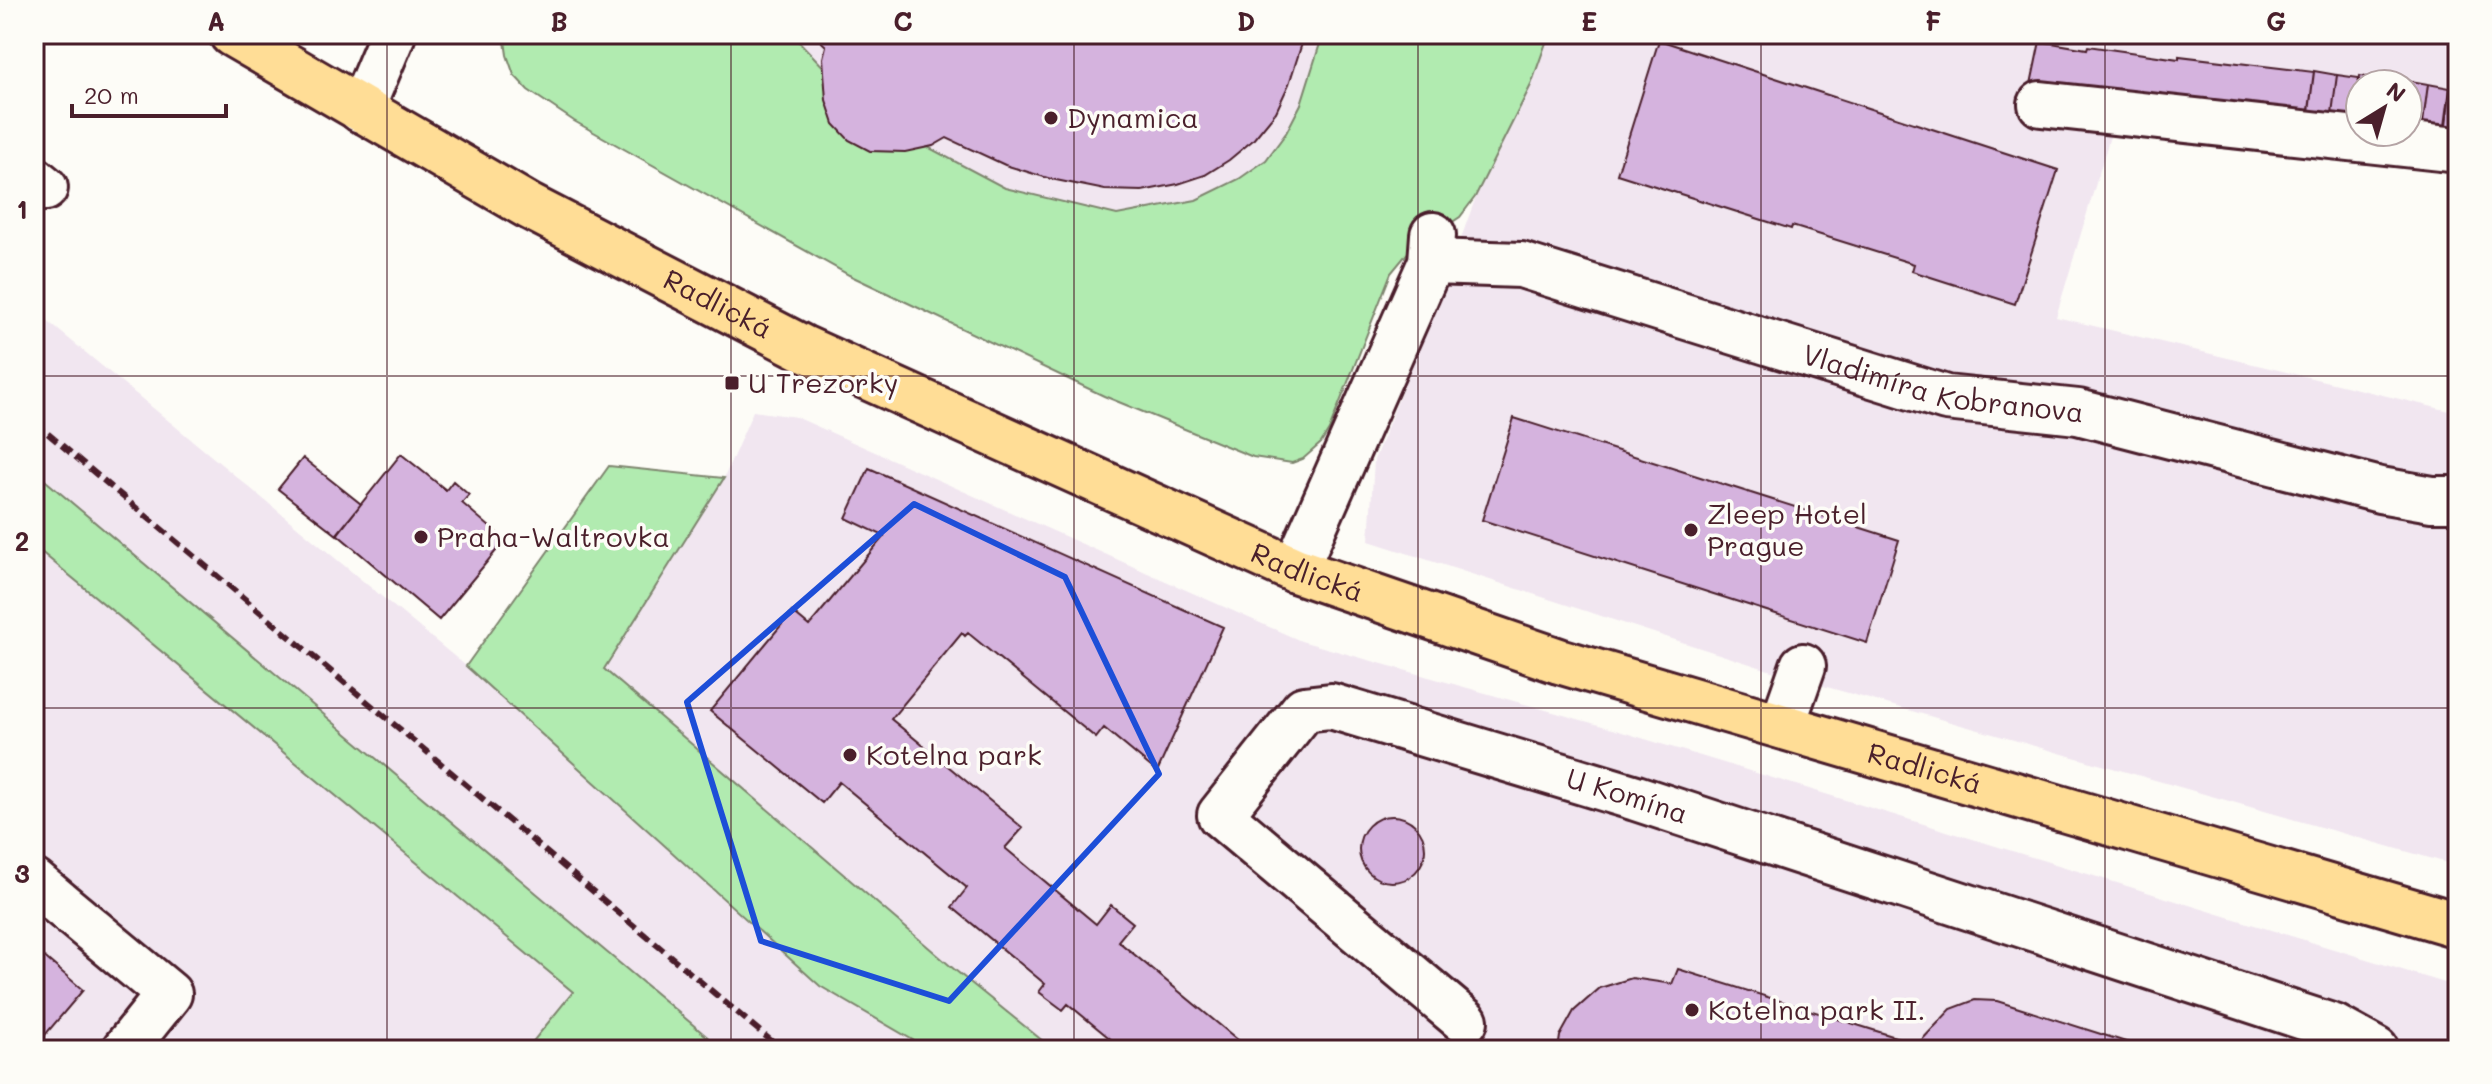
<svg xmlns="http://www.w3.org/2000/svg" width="2492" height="1084" font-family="Mali,sans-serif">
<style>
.built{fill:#f1e6f0;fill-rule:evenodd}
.green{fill:#b1ebb0;stroke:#7e856e;stroke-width:2}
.building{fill:#d5b3de;stroke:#4a1f2b;stroke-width:2}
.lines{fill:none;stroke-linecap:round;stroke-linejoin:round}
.minor-casing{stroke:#4a1f2b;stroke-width:50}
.major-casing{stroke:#4a1f2b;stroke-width:50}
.minor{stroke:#fdfcf7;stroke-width:44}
.major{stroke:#ffdd96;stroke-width:44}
.rail{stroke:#4a1f2b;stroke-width:6;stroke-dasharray:12 6;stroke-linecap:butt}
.marked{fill:none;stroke:#1d4ed8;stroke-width:6;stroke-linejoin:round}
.grid{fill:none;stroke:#4a1f2b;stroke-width:2;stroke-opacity:0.55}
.poi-dot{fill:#4a1f2b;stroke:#fdfcf7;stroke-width:3}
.labels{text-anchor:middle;stroke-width:7;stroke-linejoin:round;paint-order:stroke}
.poi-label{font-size:28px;fill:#4a1f2b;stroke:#fdfcf7;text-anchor:start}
.street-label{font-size:28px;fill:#4a1f2b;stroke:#fdfcf7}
.neatline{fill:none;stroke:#4a1f2b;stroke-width:3}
.grid-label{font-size:26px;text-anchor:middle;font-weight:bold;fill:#4a1f2b}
</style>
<rect width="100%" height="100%" fill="#fdfcf7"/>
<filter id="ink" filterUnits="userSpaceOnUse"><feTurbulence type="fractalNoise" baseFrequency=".0125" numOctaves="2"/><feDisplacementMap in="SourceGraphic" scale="16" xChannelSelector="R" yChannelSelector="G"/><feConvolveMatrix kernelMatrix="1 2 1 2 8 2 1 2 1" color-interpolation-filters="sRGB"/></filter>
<g filter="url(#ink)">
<!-- built -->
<path class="built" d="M 756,34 L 1929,34 L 2014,45 L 2015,34 L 2458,34 L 2458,172 L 2164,143 L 2111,133 L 2056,317 L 2458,413 L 2458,866 L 1781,674 L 1369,541 L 1374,460 L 1441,294 L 1478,191 L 1244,250 L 937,188 ZM 2360,84 L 2408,84 L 2408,132 L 2360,132 Z
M 34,310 L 466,666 L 820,986 L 930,1050 L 723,1050 L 34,471 Z
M 753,411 L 796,417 L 1301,641 L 1599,725 L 2458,987 L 2458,1050 L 1054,1050 L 955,970 L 603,668 L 724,478 Z
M 34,546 L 573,993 L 526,1050 L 34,1050 Z"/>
<!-- green -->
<path class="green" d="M 504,34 L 792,34 L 850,95 L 903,134 L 1005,188 L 1117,215 L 1196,200 L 1239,179 L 1266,160 L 1286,133 L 1301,104 L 1323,34 L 1549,34 L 1531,85 L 1475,197 L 1460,217 L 1410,250 L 1391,273 L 1329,430 L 1321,443 L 1303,459 L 1292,463 L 1253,457 L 1104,396 L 849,275 L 574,121 L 528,90 L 514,75 L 507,55 Z
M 609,466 L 724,478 L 604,669 L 955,970 L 1054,1050 L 930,1050 L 820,986 L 466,666 Z
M 34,471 L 723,1050 L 526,1050 L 573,992 L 34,546 Z"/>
<!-- building -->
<path class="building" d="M 813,34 L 1305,34 L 1289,84 L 1276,112 L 1253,140 L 1229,160 L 1205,175 L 1178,184 L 1142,191 L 1105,190 L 1051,179 L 1005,165 L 947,138 L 933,146 L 905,152 L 870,151 L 849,140 L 834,124 L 826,100 L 823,58 L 826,46 Z
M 1659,40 L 2058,170 L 2015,304 L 1912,271 L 1914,264 L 1792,226 L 1791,229 L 1617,174 Z
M 2040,41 L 2087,49 L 2088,46 L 2179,59 L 2179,56 L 2314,72 L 2308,120 L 2030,89 Z
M 2314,71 L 2337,75 L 2331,121 L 2308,118 Z
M 2337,75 L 2359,78 L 2353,125 L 2331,121 Z
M 2360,76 L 2382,79 L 2381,84 L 2360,84 L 2360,124 L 2354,123 Z
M 2405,80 L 2428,84 L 2422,131 L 2408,129 L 2408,84 L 2404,84 Z
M 2428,84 L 2450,88 L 2444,134 L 2422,131 Z
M 2451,86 L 2458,87 L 2458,134 L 2445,132 Z
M 1514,418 L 1899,540 L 1867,643 L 1482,520 Z
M 401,454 L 446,490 L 453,481 L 469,495 L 462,503 L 505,540 L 439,620 L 337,534 Z
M 303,458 L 361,504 L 337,535 L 278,489 Z
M 869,468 L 1223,627 L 1157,772 L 1104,728 L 1096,738 L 968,633 L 965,636 L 962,633 L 891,719 L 1023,828 L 1005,848 L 1096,924 L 1111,905 L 1133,923 L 1118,941 L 1250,1050 L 1124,1050 L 1068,1004 L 1063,1010 L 1039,992 L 1045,984 L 952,907 L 967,888 L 839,782 L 822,803 L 710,711 L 792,612 L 809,626 L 884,536 L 846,518 Z
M1359 849a33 33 0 1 1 66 0a33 33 0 1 1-66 0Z
M 34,948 L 83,990 L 34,1048 Z
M 1678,969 L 1918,1044 L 1951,1009 L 1975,1000 L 1997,1001 L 2151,1050 L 1558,1050 L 1560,1036 L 1574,1011 L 1600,988 L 1632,978 L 1672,984 Z"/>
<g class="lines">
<defs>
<g id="minor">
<path d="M 2041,104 L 2458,150"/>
<path d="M 361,110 L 393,34"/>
<path d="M 34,179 L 45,188"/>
<path id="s1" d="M 1431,262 L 1521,265 L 1946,398 L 2078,412 L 2380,490 L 2432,499 L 2458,499"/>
<path d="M 1295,570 L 1431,262 L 1433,235"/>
<path d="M 1782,726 L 1803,666"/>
<path d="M 34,882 L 169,994 L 124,1050"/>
<path id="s2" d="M 1465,1021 L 1220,815 L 1304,709 L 1331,706 L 1636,798 L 2334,1027 L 2376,1050"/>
</g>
<g id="major">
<path id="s3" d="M 232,34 L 530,207 L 803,348 L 1295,570 L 1559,661 L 2458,925"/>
</g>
</defs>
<!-- minor casing -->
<use href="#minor" class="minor-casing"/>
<!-- major casing -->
<use href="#major" class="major-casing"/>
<!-- minor -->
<use href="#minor" class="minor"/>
<!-- major -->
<use href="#major" class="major"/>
<!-- rail -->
<path class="rail" d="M 34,422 L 782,1050"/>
</g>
</g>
<!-- marked area -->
<path class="marked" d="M 914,504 L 1065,577 L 1159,774 L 949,1001 L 761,941 L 687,702 Z"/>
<!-- grid -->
<path class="grid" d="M 387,34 L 387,1050M 731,34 L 731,1050M 1074,34 L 1074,1050M 1418,34 L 1418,1050M 1761,34 L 1761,1050M 2105,34 L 2105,1050M 34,376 L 2458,376M 34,708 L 2458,708"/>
<!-- markers -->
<g class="poi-dot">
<circle cx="1051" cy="118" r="8"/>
<rect x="724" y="375" width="16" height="16" rx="4"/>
<circle cx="1691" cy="530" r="8"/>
<circle cx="421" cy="537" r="8"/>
<circle cx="850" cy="755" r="8"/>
<circle cx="1692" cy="1010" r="8"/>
</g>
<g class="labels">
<!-- poi labels -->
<g class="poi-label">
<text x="1067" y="128">Dynamica</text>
<text x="748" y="393">U Trezorky</text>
<text x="1707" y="524">Zleep Hotel<tspan x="1707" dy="32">Prague</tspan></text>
<text x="437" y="547">Praha-Waltrovka</text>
<text x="866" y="765">Kotelna park</text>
<text x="1708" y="1020">Kotelna park II.</text>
</g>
<!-- street labels -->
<g class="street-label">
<text dy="10" stroke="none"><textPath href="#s3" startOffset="556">Radlická</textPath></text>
<text dy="10" stroke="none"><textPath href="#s1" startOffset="530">Vladimíra Kobranova</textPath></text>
<text dy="10" stroke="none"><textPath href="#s3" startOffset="1204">Radlická</textPath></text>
<text dy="10" stroke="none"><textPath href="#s3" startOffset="1852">Radlická</textPath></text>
<text dy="10" stroke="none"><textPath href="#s2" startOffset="792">U Komína</textPath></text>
</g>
</g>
<!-- margin -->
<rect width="2492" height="1084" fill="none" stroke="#fdfcf7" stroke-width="88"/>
<!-- north arrow -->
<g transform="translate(2384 108) rotate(37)"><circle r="38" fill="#fdfcf7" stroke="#b5a4a5" stroke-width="2"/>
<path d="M0-6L14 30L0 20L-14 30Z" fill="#4a1f2b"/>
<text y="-12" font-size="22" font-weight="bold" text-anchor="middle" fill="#4a1f2b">N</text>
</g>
<!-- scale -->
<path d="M72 104v12h154v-12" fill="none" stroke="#4a1f2b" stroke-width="4"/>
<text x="84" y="104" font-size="24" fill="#4a1f2b" stroke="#fdfcf7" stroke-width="6" paint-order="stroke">20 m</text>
<rect x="44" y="44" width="2404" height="996" class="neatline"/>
<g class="grid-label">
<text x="216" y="31">A</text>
<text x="559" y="31">B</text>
<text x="903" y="31">C</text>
<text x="1246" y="31">D</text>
<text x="1589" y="31">E</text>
<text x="1933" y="31">F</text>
<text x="2276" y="31">G</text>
<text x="22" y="219">1</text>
<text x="22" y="551">2</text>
<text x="22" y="883">3</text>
</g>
</svg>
